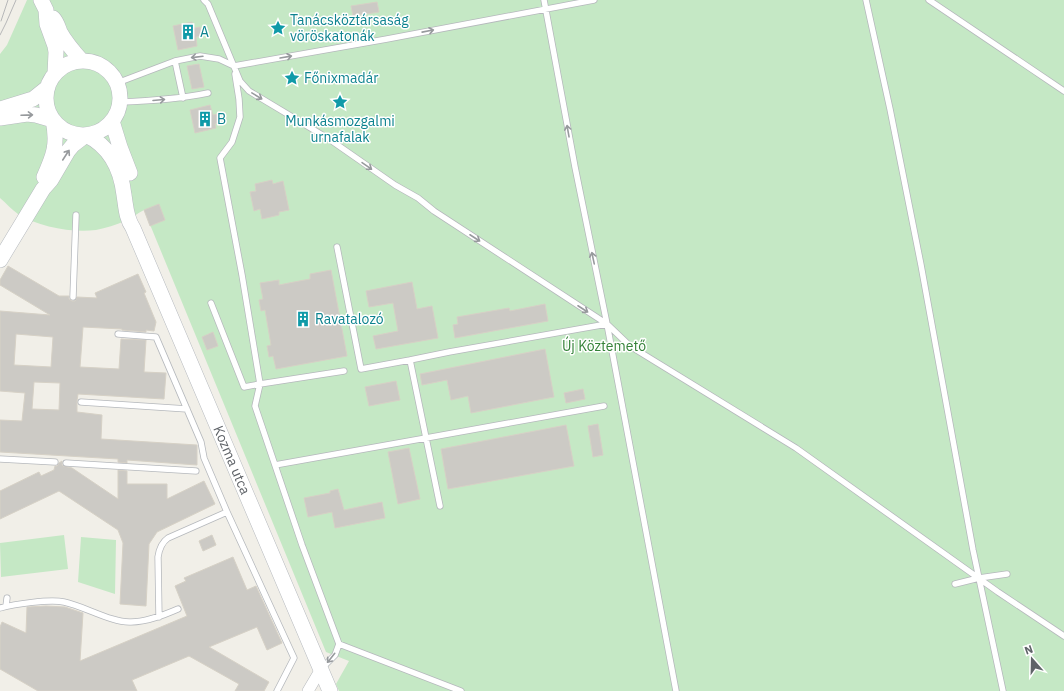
<svg xmlns="http://www.w3.org/2000/svg" width="1064" height="691" font-family="'IBM Plex Sans',sans-serif">
<style>
.green{fill:#c5e8c5}
.building{fill:#cccac5;stroke:#d6d1c6;fill-rule:evenodd}
.lines{fill:none;stroke-linecap:round;stroke-linejoin:round}
.lane-casing{stroke:#b5b8bc;stroke-width:7}
.street-casing{stroke:#b5b8bc;stroke-width:12}
.secondary-casing{stroke:#b6babf;stroke-width:16}
.lane{stroke:#fff;stroke-width:5.5}
.street{stroke:#fff;stroke-width:11}
.secondary{stroke:#fff;stroke-width:15}
.tram{stroke:#b6b7b8;stroke-width:1}
.oneway{stroke:#979a9d}
.labels{text-anchor:middle;stroke-width:3;stroke-linejoin:round;paint-order:stroke}
.culture-label{font-size:14px;fill:#0d838f;stroke:#fff;text-anchor:start}
.park-label{font-size:14px;fill:#348238;stroke:#fff}
.street-label{font-size:14px;fill:#5f6368;stroke:#fff}
</style>
<rect width="100%" height="100%" fill="#f1efe8"/>
<!-- green -->
<path class="green" d="M 27,0 L 1064,0 L 1064,691 L 339,691 L 336,684 L 349,661 L 326,652 L 144,210 C 138,213 132,218 125,221 C 116,225 106,228 96,230 C 72,233 39,227 18,214 C 12,210 6,203 0,198 L 0,54 L 7,45 Z
M 64,535 L 68,569 L 1,577 L 0,543 Z
M 81,537 L 116,540 L 115,594 L 78,582 Z"/>
<!-- building -->
<path class="building" d="M 377,2 L 379,12 L 353,16 L 351,6 Z
M 192,22 L 194,28 L 200,27 L 202,36 L 196,37 L 197,46 L 178,50 L 173,26 Z
M 199,64 L 204,87 L 192,89 L 187,66 Z
M 210,105 L 213,115 L 217,114 L 219,123 L 215,124 L 216,128 L 195,133 L 190,110 Z
M 272,180 L 273,184 L 283,181 L 289,210 L 279,212 L 279,215 L 262,219 L 260,209 L 254,211 L 250,192 L 256,191 L 255,184 Z
M 159,204 L 165,220 L 150,226 L 144,210 Z
M 8,266 L 59,296 L 69,296 L 69,299 L 72,301 L 75,301 L 77,297 L 97,298 L 95,293 L 138,274 L 146,292 L 144,293 L 156,322 L 154,331 L 146,330 L 146,332 L 122,330 L 122,329 L 83,327 L 80,367 L 119,369 L 121,339 L 146,340 L 144,372 L 166,373 L 164,399 L 78,394 L 77,401 L 77,412 L 102,415 L 101,439 L 197,445 L 197,465 L 127,460 L 127,463 L 118,462 L 118,459 L 0,452 L 0,420 L 22,421 L 25,393 L 0,391 L 0,311 L 50,315 L 0,285 L 0,280 ZM 16,334 L 53,337 L 51,367 L 14,365 ZM 34,382 L 60,383 L 59,410 L 32,409 Z
M 331,270 L 347,356 L 276,369 L 273,356 L 269,357 L 268,351 L 267,346 L 271,345 L 265,310 L 261,311 L 259,300 L 263,299 L 260,283 L 279,280 L 279,285 L 294,282 L 310,279 L 310,274 Z
M 412,282 L 417,309 L 432,306 L 438,338 L 376,349 L 373,336 L 398,331 L 393,303 L 369,307 L 366,291 Z
M 545,304 L 548,321 L 455,338 L 453,325 L 458,324 L 457,317 L 509,308 L 510,311 Z
M 213,332 L 218,346 L 207,350 L 202,337 Z
M 545,349 L 554,397 L 471,413 L 468,396 L 451,400 L 447,380 L 422,385 L 420,374 Z
M 396,381 L 400,400 L 369,406 L 365,387 Z
M 583,389 L 585,399 L 566,403 L 564,393 Z
M 598,424 L 603,455 L 593,457 L 588,426 Z
M 566,425 L 574,466 L 448,489 L 441,449 Z
M 409,448 L 420,499 L 398,504 L 388,452 Z
M 62,461 L 62,465 L 63,466 L 72,468 L 118,499 L 118,470 L 127,471 L 127,484 L 167,484 L 167,499 L 204,481 L 215,504 L 157,532 L 149,544 L 146,606 L 120,604 L 123,543 L 118,530 L 59,491 L 0,519 L 0,491 L 39,472 L 41,476 L 54,470 L 55,466 L 57,466 L 59,463 Z
M 338,489 L 344,510 L 382,502 L 385,518 L 335,528 L 332,512 L 308,517 L 304,498 L 330,493 L 330,491 Z
M 212,535 L 216,545 L 203,551 L 199,541 Z
M 233,557 L 247,590 L 256,586 L 282,643 L 267,650 L 257,627 L 209,647 L 269,682 L 264,691 L 235,691 L 239,684 L 189,656 L 132,680 L 137,691 L 38,691 L 0,669 L 0,627 L 2,622 L 26,633 L 27,607 L 46,606 L 65,607 L 83,613 L 80,661 L 187,616 L 175,586 L 186,581 L 184,578 Z"/>
<g class="lines">
<defs>
<path id="lane" d="M 204,0 L 208,4 L 240,81 L 249,91 L 329,139 L 395,185 L 418,198 L 434,211 L 607,324 L 630,346 L 796,448 L 998,592 L 1064,636
M 544,0 L 575,167 L 607,324 L 676,691
M 866,0 L 890,109 L 921,265 L 973,550 L 1003,691
M 929,0 L 1064,91
M 175,61 L 183,98
M 235,74 L 239,99 L 240,117 L 232,142 L 220,158 L 242,275 L 260,384 L 344,371
M 117,83 L 175,61 L 200,56 L 219,59 L 234,66 L 387,39 L 594,0
M 120,102 C 150,101 179,99 208,93
M 337,247 L 361,369 L 410,360 L 426,438 L 604,406
M 73,297 L 76,215
M 211,303 L 244,387 L 260,384 L 255,406 L 302,545 L 339,644 L 461,691
M 118,334 L 156,337 L 201,442 L 204,458 L 227,512 L 294,658 L 277,691
M 410,360 L 449,352 L 607,324
M 81,402 L 187,409
M 0,459 L 55,462
M 66,463 L 196,471
M 275,465 L 426,438 L 440,506
M 955,584 L 979,578 L 1007,574
M 6,606 L 7,598
M 0,608 C 14,604 50,599 64,602 C 84,606 112,623 131,622 C 147,622 164,615 178,609
M 159,617 L 158,557 C 159,550 161,543 168,538 L 227,512
M 322,668 L 335,655 L 339,644"/>
<path id="street" d="M 308,691 L 321,669"/>
<path id="secondary" d="M 41,0 L 46,10 L 47,24 L 55,46 L 56,52 L 55,74
M 53,18 C 57,22 58,27 60,32 C 66,43 74,52 82,61
M46 98a37 37 0 1 1 74 0a37 37 0 1 1-74 0Z
M 0,109 L 33,99 L 48,87
M 0,118 L 27,114 L 36,115 L 53,120
M 112,121 L 120,147 L 130,173
M 86,135 C 111,147 121,169 124,195 C 126,207 126,218 133,228 L 330,691
M 44,177 C 54,155 58,144 53,120
M 0,260 L 43,189 L 51,180 L 68,151 L 73,145 L 86,135"/>
</defs>
<!-- lane casing -->
<use href="#lane" class="lane-casing"/>
<!-- street casing -->
<use href="#street" class="street-casing"/>
<!-- secondary casing -->
<use href="#secondary" class="secondary-casing"/>
<!-- lane -->
<use href="#lane" class="lane"/>
<!-- street -->
<use href="#street" class="street"/>
<!-- secondary -->
<use href="#secondary" class="secondary"/>
<!-- tram -->
<path class="tram" d="M 1,21 L 8,0
M 0,35 L 6,23 L 16,0"/>
</g>
<!-- one-way arrows -->
<defs><path id="oneway-shaft" d="M-6 0H5M1.5-3L5.5 0L1.5 3" fill="none" stroke-width="1.6" stroke-linecap="round" stroke-linejoin="round"/></defs>
<g class="oneway">
<use href="#oneway-shaft" transform="translate(428 31) rotate(-11)"/>
<use href="#oneway-shaft" transform="translate(197 57) rotate(173)"/>
<use href="#oneway-shaft" transform="translate(286 57) rotate(-10)"/>
<use href="#oneway-shaft" transform="translate(257 96) rotate(31)"/>
<use href="#oneway-shaft" transform="translate(159 100) rotate(-5)"/>
<use href="#oneway-shaft" transform="translate(27 115) rotate(-2)"/>
<use href="#oneway-shaft" transform="translate(568 131) rotate(-100)"/>
<use href="#oneway-shaft" transform="translate(66 155) rotate(-57)"/>
<use href="#oneway-shaft" transform="translate(367 166) rotate(35)"/>
<use href="#oneway-shaft" transform="translate(475 238) rotate(33)"/>
<use href="#oneway-shaft" transform="translate(593 258) rotate(-102)"/>
<use href="#oneway-shaft" transform="translate(583 309) rotate(33)"/>
<use href="#oneway-shaft" transform="translate(331 658) rotate(129)"/>
</g>
<!-- icons -->
<defs>
<symbol id="sight-bare" viewBox="-9 -9 18 18"><path d="M0-6L1.8-2.2L6-1.7L2.9 1.2L3.7 5.4L0 3.3L-3.7 5.4L-2.9 1.2L-6-1.7L-1.8-2.2Z" fill="#0f9aa8" stroke="#fff" stroke-width="2.5" paint-order="stroke"/></symbol>
<symbol id="building-bare" viewBox="-9 -9 18 18"><path d="M-4-6H4V6H1V3H-1V6H-4ZM-2.5-4.3h1.7v1.8h-1.7ZM.8-4.3h1.7v1.8H.8ZM-2.5-1h1.7V.8h-1.7ZM.8-1h1.7V.8H.8Z" fill="#0f9aa8" stroke="#fff" stroke-width="2.5" paint-order="stroke"/></symbol>
</defs>
<g fill-rule="evenodd">
<use href="#sight-bare" x="267" y="17" width="22" height="22"/>
<use href="#building-bare" x="177" y="21" width="22" height="22"/>
<use href="#sight-bare" x="281" y="67" width="22" height="22"/>
<use href="#sight-bare" x="329" y="91" width="22" height="22"/>
<use href="#building-bare" x="194" y="108" width="22" height="22"/>
<use href="#building-bare" x="292" y="308" width="22" height="22"/>
</g>
<g class="labels">
<!-- culture labels -->
<g class="culture-label">
<text x="290" y="25">Tanácsköztársaság<tspan x="290" dy="16">vöröskatonák</tspan></text>
<text x="200" y="37">A</text>
<text x="304" y="83">Főnixmadár</text>
<text x="217" y="124">B</text>
<text x="340" y="126" text-anchor="middle">Munkásmozgalmi<tspan x="340" dy="16">urnafalak</tspan></text>
<text x="315" y="324">Ravatalozó</text>
</g>
<!-- park labels -->
<g class="park-label">
<text x="604" y="351">Új Köztemető</text>
</g>
<!-- street labels -->
<g class="street-label">
<text transform="translate(232 460) rotate(67)" y="5">Kozma utca</text>
</g>
</g>
<!-- north arrow -->
<g transform="translate(1032 659) rotate(340)" stroke="#ffffff" stroke-width="3" paint-order="stroke">
<path d="M0-3L7 15L0 10L-7 15Z" fill="#5f6368"/>
<text y="-6" font-size="11" font-weight="bold" text-anchor="middle" fill="#5f6368">N</text>
</g>
</svg>
